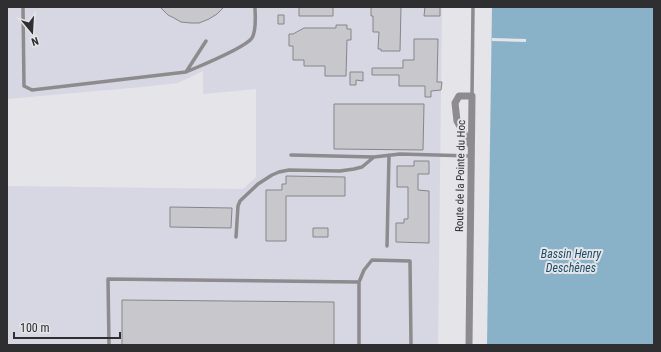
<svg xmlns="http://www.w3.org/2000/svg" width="661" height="352" font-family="'Roboto Condensed',sans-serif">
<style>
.built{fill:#d7d7e3}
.water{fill:#89b2c9}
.pier{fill:#e4e4e9}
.building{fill:#c7c7cc;stroke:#85858a}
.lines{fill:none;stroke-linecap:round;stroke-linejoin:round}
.service{stroke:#8d8b8d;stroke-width:3.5}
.minor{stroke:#8d8b8d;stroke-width:7}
.labels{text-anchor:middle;stroke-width:4;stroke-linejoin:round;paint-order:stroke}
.street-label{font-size:11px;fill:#2f2f31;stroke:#e4e4e9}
.water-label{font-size:12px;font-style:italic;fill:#1b4f67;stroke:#e4e4e9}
</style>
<rect width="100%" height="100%" fill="#e4e4e9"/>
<!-- built -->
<path class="built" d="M 7,7 L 442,7 L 438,345 L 7,345 L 7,186 L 243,189 L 256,177 L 256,89 L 203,94 L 203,71 L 178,83 L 142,87 L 7,99 Z"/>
<!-- water -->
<path class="water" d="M 492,7 L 654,7 L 654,345 L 487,345 Z"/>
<!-- pier -->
<path class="pier" d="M 492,38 L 526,39 L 526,42 L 492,41 Z"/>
<!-- building -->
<path class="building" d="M 160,7 L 224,7 L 217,14 L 209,19 L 199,23 L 191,23 L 181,22 L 174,18 L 168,15 Z
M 299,7 L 333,7 L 333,16 L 299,16 Z
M 371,7 L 401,7 L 400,51 L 381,51 L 381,49 L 378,49 L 379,32 L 373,32 L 373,16 L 371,16 Z
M 425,7 L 440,7 L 440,16 L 424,16 Z
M 278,15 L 284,15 L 284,24 L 278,24 Z
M 336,25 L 347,25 L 347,29 L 351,29 L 351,40 L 347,40 L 346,76 L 325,76 L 325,66 L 304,66 L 304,60 L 293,60 L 293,46 L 289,46 L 289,34 L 293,34 L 304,28 L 336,28 Z
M 414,39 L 438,39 L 437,82 L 442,82 L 441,90 L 431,91 L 431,97 L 425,97 L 425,86 L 399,86 L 399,75 L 372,75 L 372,68 L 403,68 L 403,60 L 414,60 Z
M 350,72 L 363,72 L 363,81 L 356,80 L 356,85 L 350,85 Z
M 334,104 L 424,104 L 423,150 L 334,149 Z
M 414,161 L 429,161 L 429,174 L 418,174 L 418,190 L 429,191 L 429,243 L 396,242 L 396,223 L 404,223 L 404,219 L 408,219 L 408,187 L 397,187 L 397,166 L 414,166 Z
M 286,176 L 345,177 L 345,196 L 286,196 L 286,241 L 266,241 L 266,190 L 282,190 L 282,184 L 286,184 Z
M 170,207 L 232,208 L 231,228 L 170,227 Z
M 313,228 L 328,228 L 328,237 L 313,237 Z
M 122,300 L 334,302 L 334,345 L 122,345 Z"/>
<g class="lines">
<!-- service -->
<path class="service" d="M 23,7 L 24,86 L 32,90 L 186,72
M 206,41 L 186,72 C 200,66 245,48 252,38 C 257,29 255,16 255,7
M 472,96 L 473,7
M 291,155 L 374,157 L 400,154 L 471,156
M 236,237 L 238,206 L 240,201 L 258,184 L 272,175 L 279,172 L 289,170 L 340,171 L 354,169 L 362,167 L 374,157
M 387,246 L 389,155
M 359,282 L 364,270 L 372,260 L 410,261 L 411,345
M 109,345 L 108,279 L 359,282 L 359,345"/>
<!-- minor -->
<path class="minor" d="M 469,345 L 472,96 L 459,96 L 455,103 L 457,121 L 471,146"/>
</g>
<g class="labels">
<!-- street labels -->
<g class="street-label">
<text transform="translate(460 176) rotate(-89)" y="4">Route de la Pointe du Hoc</text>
</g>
<!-- water labels -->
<g class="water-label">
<text x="571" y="258">Bassin Henry<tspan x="571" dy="14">Deschênes</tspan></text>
</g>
</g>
<!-- border -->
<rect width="661" height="352" fill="none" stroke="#2f2f31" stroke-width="16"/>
<!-- north arrow -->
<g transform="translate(32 32) rotate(162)" stroke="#e4e4e9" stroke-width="3" paint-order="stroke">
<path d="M0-3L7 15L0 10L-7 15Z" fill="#2f2f31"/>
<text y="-6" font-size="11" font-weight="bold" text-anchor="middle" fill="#2f2f31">N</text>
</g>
<!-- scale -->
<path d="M14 332v6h106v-6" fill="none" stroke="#2f2f31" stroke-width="2"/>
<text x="20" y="332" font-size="12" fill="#2f2f31" stroke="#e4e4e9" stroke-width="3" paint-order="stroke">100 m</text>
</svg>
